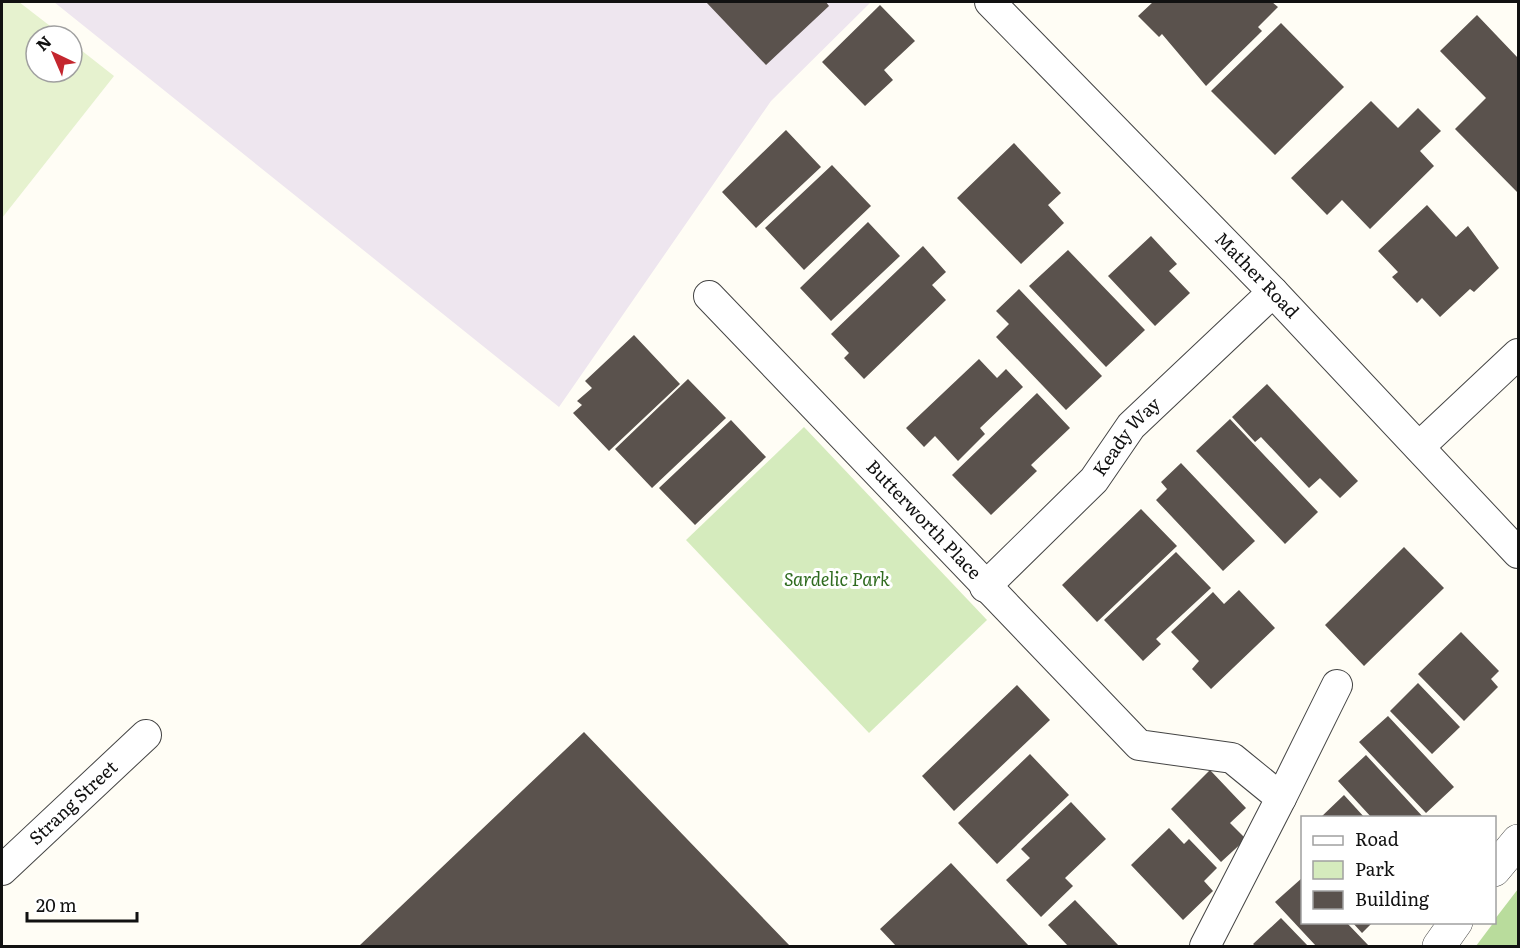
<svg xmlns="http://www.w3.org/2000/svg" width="1520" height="948" font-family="Literata,serif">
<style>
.industrial{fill:#eee6ef}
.green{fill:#d5ebbd}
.forest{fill:#b9dc9c}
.pitch{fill:#e6f2cf}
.building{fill:#5a524d}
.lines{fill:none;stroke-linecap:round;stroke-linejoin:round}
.minor-casing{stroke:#444;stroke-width:32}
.tertiary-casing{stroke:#444;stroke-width:34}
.minor{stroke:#fff;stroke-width:30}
.tertiary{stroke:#fff;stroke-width:33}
.labels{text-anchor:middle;stroke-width:6;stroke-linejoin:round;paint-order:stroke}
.street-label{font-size:18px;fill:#111;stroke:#fff}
.park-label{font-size:18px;font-style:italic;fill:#2f6b1f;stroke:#fff}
</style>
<rect width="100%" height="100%" fill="#fffdf5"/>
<!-- industrial -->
<path class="industrial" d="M 54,2 L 871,2 L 771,101 L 559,407 Z"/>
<!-- green -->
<path class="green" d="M 804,427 L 987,620 L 869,733 L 686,540 Z"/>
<!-- forest -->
<path class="forest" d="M 1518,889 L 1518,946 L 1476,946 L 1494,922 L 1495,919 Z"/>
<!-- pitch -->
<path class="pitch" d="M 2,2 L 19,2 L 63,36 L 36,36 L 36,72 L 72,72 L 72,43 L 114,76 L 2,218 Z"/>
<!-- building -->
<path class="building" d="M 706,2 L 826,2 L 829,6 L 766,65 Z
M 1153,2 L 1272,2 L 1278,7 L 1258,27 L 1262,31 L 1206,86 L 1162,34 L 1159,37 L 1138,16 Z
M 880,5 L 915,41 L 884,70 L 893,80 L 865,106 L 822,62 Z
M 1477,15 L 1518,58 L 1518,193 L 1455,129 L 1486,98 L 1440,51 Z
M 1281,23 L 1344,87 L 1275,155 L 1211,91 Z
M 1371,101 L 1398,128 L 1418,108 L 1441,131 L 1420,151 L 1434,166 L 1370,229 L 1342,200 L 1327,215 L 1291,178 Z
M 786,130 L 821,167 L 756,228 L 722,192 Z
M 1014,143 L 1061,193 L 1048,205 L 1064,223 L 1021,264 L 957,198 Z
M 832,165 L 871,206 L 804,270 L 765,228 Z
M 1427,205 L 1456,237 L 1468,226 L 1499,268 L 1474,292 L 1470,289 L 1440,317 L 1422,298 L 1417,303 L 1392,277 L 1398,272 L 1378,251 Z
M 868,222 L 900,256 L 831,321 L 800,288 Z
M 1151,236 L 1177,264 L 1169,271 L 1190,293 L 1155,326 L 1108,276 Z
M 923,246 L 946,272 L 932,285 L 946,300 L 864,379 L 844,358 L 849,353 L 831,334 Z
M 1068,250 L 1145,330 L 1106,367 L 1029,286 Z
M 1019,289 L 1102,376 L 1066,410 L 996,337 L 1009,324 L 996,311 Z
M 634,335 L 680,384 L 609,451 L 573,413 L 582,405 L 577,401 L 592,388 L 585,381 Z
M 979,359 L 997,378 L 1006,369 L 1023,387 L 980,428 L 985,434 L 958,461 L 935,436 L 924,447 L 906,428 Z
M 688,379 L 726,418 L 652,488 L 615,449 Z
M 1267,384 L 1358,481 L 1340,498 L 1320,478 L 1309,488 L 1261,437 L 1255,442 L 1232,417 Z
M 1037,393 L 1070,428 L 1031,465 L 1037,471 L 991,515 L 952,475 Z
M 1230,419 L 1318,512 L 1285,544 L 1196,451 Z
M 731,420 L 766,457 L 695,525 L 659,488 Z
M 1181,463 L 1255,541 L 1223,571 L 1156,500 L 1167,489 L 1161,482 Z
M 1141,509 L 1177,546 L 1097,622 L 1062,585 Z
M 1404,547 L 1444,588 L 1364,666 L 1325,625 Z
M 1176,552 L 1211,588 L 1156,639 L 1161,644 L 1143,661 L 1104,620 Z
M 1239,590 L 1275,628 L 1211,689 L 1192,669 L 1199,661 L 1171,632 L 1213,592 L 1224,604 Z
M 1461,632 L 1499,671 L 1491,679 L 1498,687 L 1464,721 L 1418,674 Z
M 1418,683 L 1460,727 L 1432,754 L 1390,711 Z
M 1017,685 L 1050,720 L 954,811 L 922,776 Z
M 1388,716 L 1454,787 L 1426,813 L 1359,742 Z
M 584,732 L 790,946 L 359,946 Z
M 1030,754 L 1069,795 L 997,864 L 958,823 Z
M 1366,755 L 1424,818 L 1372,818 L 1338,781 Z
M 1210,770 L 1246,808 L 1230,823 L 1246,839 L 1221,862 L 1171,809 Z
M 1344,795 L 1365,818 L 1320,818 Z
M 1071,802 L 1106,839 L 1065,878 L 1073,886 L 1041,917 L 1006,880 L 1030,858 L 1021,849 Z
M 1169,828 L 1184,844 L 1189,839 L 1217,868 L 1204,881 L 1213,891 L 1183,920 L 1131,865 Z
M 951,863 L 1029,946 L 896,946 L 880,929 Z
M 1302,878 L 1302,922 L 1346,922 L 1369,946 L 1316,946 L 1275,902 Z
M 1075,900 L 1119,946 L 1068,946 L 1048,925 Z
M 1281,918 L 1308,946 L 1255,946 L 1253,944 Z
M 1352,922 L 1373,922 L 1362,933 Z"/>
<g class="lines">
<defs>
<g id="minor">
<path id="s1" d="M 990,2 L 1273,292 L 1518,553"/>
<path id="s2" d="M 709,296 L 1139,745 L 1232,758 L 1281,798 L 1205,946"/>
<path d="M 1419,447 L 1518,354"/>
<path id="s3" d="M 985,587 L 1094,480 L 1131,426 L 1273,292"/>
<path d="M 1281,798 L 1337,685"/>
<path id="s4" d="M 2,870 L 146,735"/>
</g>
<path id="tertiary" d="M 1494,870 L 1518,841
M 1439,946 L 1456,922"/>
</defs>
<!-- minor casing -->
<use href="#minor" class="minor-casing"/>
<!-- tertiary casing -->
<use href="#tertiary" class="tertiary-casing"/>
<!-- minor -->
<use href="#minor" class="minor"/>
<!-- tertiary -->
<use href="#tertiary" class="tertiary"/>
</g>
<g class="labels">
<!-- street labels -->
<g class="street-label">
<text dy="6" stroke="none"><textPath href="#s1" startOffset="382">Mather Road</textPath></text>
<text dy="6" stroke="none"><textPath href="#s3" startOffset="207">Keady Way</textPath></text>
<text dy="6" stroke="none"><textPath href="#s2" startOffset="310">Butterworth Place</textPath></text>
<text dy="6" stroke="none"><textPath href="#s4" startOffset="98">Strang Street</textPath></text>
</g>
<!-- park labels -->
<g class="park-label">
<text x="837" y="586">Sardelic Park</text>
</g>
</g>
<!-- border -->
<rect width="1520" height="948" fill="none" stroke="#111111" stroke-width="6"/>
<!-- legend -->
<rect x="1301" y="816" width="195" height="108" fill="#ffffff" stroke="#a0a0a0" stroke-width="1.5"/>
<rect x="1313" y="836" width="30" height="9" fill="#ffffff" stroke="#a0a0a0" stroke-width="1.5"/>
<text x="1355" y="846" font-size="18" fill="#111111">Road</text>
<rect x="1313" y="861" width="30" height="18" fill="#d5ebbd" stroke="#a0a0a0" stroke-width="1.5"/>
<text x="1355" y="876" font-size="18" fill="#111111">Park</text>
<rect x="1313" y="891" width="30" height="18" fill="#5a524d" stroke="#a0a0a0" stroke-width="1.5"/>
<text x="1355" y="906" font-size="18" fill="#111111">Building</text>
<!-- north arrow -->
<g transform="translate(54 54) rotate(316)"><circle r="28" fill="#ffffff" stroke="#a0a0a0" stroke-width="1.5"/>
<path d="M0-4.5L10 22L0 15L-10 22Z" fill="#c4262e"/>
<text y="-9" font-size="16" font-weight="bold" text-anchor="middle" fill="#111111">N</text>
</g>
<!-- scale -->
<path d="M27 912v9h110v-9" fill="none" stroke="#111111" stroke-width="3"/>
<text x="36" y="912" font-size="18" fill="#111111" stroke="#ffffff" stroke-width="4.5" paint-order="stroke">20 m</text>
</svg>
